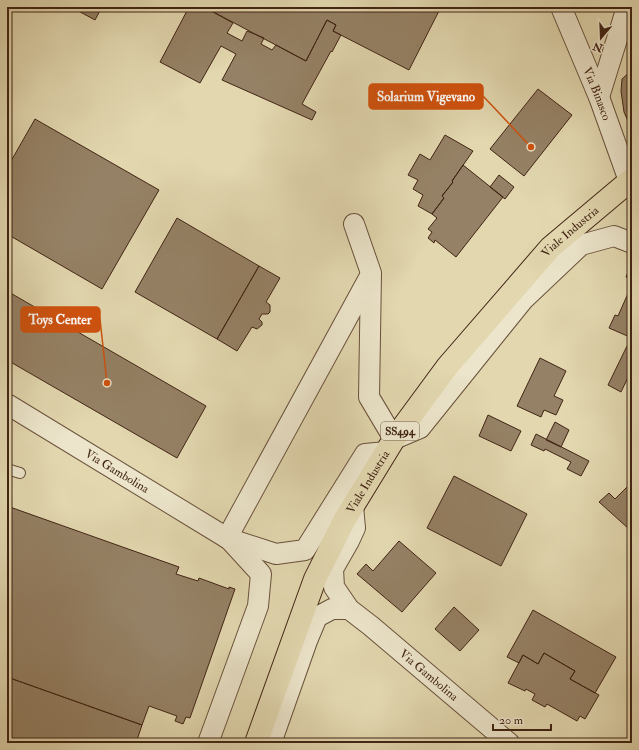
<svg xmlns="http://www.w3.org/2000/svg" width="639" height="750" font-family="'IM FELL Double Pica',serif">
<style>
.building{fill:#958165;stroke:#412414}
.lines{fill:none;stroke-linecap:round;stroke-linejoin:round}
.service-casing{stroke:#69513b;stroke-width:12}
.minor-casing{stroke:#69513b;stroke-width:22}
.primary-casing{stroke:#412414;stroke-width:24}
.service{stroke:#ece5cb;stroke-width:10}
.minor{stroke:#ece5cb;stroke-width:20}
.primary{stroke:#e2d7af;stroke-width:22}
.labels{text-anchor:middle;stroke-width:4;stroke-linejoin:round;paint-order:stroke}
.shield{fill:#ece5cb;stroke:#745e4b;stroke-width:1}
.shield-label{font-size:11px;font-weight:bold;fill:#412414}
.street-label{font-size:12px;fill:#412414;stroke:#ece5cb}
.leader{fill:none;stroke:#cf510d;stroke-width:1.5}
.callout-dot{fill:#cf510d;stroke:#ece5cb;stroke-width:1.5}
.callout{fill:#cf510d;stroke:#cf510d;stroke-width:1.5}
.callout-label{font-size:13px;text-anchor:middle;font-weight:bold;fill:#fff}
</style>
<rect width="100%" height="100%" fill="#e2d7af"/>
<filter id="stains"><feTurbulence type="fractalNoise" baseFrequency=".005" numOctaves="4"/><feColorMatrix values="0 0 0 0 .2 0 0 0 0 .09 0 0 0 0 .02 0 0 0 .5 -.17"/></filter>
<radialGradient id="worn" r=".72"><stop offset=".6" stop-color="#630" stop-opacity="0"/><stop offset="1" stop-color="#630" stop-opacity=".3"/></radialGradient>
<!-- building -->
<path class="building" d="M 71,7 L 102,7 L 95,20 Z
M 189,7 L 204,7 L 233,23 L 227,33 L 242,41 L 247,31 L 264,38 L 261,44 L 272,50 L 276,45 L 306,61 L 327,20 L 336,25 L 333,31 L 341,35 L 332,52 L 331,51 L 302,104 L 316,112 L 312,120 L 222,80 L 236,54 L 221,46 L 200,83 L 160,62 Z
M 204,7 L 441,7 L 409,70 L 333,31 L 336,25 L 327,20 L 306,61 Z
M 632,70 L 632,127 L 631,128 L 624,112 L 621,91 L 622,79 Z
M 538,89 L 572,115 L 524,176 L 490,149 Z
M 35,119 L 159,190 L 102,289 L 7,234 L 7,168 Z
M 445,135 L 473,151 L 452,181 L 453,182 L 442,196 L 444,198 L 432,214 L 418,206 L 423,195 L 413,189 L 418,180 L 408,175 L 420,154 L 430,160 Z
M 463,165 L 503,197 L 456,257 L 435,240 L 434,243 L 428,238 L 432,232 L 428,229 L 437,218 L 432,214 L 444,198 L 442,196 L 453,182 L 452,181 Z
M 499,175 L 514,187 L 505,199 L 490,187 Z
M 177,218 L 259,266 L 217,339 L 135,292 Z
M 631,265 L 632,266 L 632,280 L 626,277 Z
M 259,266 L 280,278 L 266,302 L 270,305 L 270,312 L 268,314 L 262,314 L 259,319 L 262,322 L 262,325 L 257,329 L 252,327 L 237,351 L 217,339 Z
M 630,289 L 632,290 L 632,338 L 609,328 L 615,315 L 618,316 Z
M 7,291 L 206,406 L 177,458 L 7,360 Z
M 627,346 L 632,348 L 632,369 L 621,392 L 608,385 Z
M 540,358 L 566,371 L 554,396 L 563,400 L 556,415 L 544,410 L 541,417 L 517,406 Z
M 488,415 L 521,431 L 511,451 L 479,436 Z
M 555,422 L 569,430 L 561,447 L 546,440 Z
M 536,434 L 589,461 L 581,476 L 567,469 L 571,462 L 545,449 L 544,451 L 531,445 Z
M 454,476 L 527,514 L 501,566 L 427,528 Z
M 632,482 L 632,526 L 629,529 L 599,502 L 609,493 L 615,499 Z
M 7,506 L 179,567 L 176,574 L 198,581 L 199,578 L 229,589 L 229,587 L 235,589 L 190,718 L 186,717 L 183,724 L 175,721 L 177,716 L 149,706 L 142,725 L 7,677 Z
M 399,541 L 436,573 L 402,612 L 357,574 L 366,564 L 373,571 Z
M 454,607 L 479,630 L 460,651 L 435,629 Z
M 533,610 L 616,657 L 595,693 L 570,679 L 575,671 L 544,653 L 538,664 L 523,655 L 519,663 L 507,657 Z
M 544,653 L 575,671 L 570,679 L 599,695 L 585,719 L 580,716 L 577,721 L 547,704 L 545,707 L 532,700 L 535,694 L 526,689 L 525,691 L 508,683 L 523,655 L 538,664 Z
M 7,677 L 142,725 L 136,743 L 7,743 Z"/>
<g class="lines">
<defs>
<path id="service" d="M 7,469 L 20,473"/>
<g id="minor">
<path id="s1" d="M 561,7 L 599,97 L 629,181"/>
<path d="M 599,97 L 627,7"/>
<path d="M 354,224 L 371,273 L 369,397 L 394,439 L 420,428 L 523,300 L 581,245 L 614,236 L 632,243"/>
<path id="s2" d="M 7,404 L 227,538 L 276,554 L 305,550 L 365,454 L 386,452"/>
<path id="s3" d="M 353,506 L 355,528 L 349,541 L 333,569 L 334,587 L 349,609 L 371,626 L 509,743"/>
<path d="M 227,538 L 370,276"/>
<path d="M 208,743 L 258,606 L 261,574 L 229,539"/>
<path d="M 271,743 L 307,641 L 317,617 L 332,609 L 349,609"/>
</g>
<g id="primary">
<path id="s4" d="M 256,743 L 315,579 L 345,519 L 394,439 L 447,367 L 550,248 L 632,179"/>
</g>
</defs>
<!-- service casing -->
<use href="#service" class="service-casing"/>
<!-- minor casing -->
<use href="#minor" class="minor-casing"/>
<!-- primary casing -->
<use href="#primary" class="primary-casing"/>
<!-- service -->
<use href="#service" class="service"/>
<!-- minor -->
<use href="#minor" class="minor"/>
<!-- primary -->
<use href="#primary" class="primary"/>
</g>
<g class="labels">
<!-- shield labels -->
<rect class="shield" x="381" y="422" width="38" height="18" rx="3"/>
<g class="shield-label">
<text x="400" y="435">SS494</text>
</g>
<!-- street labels -->
<g class="street-label">
<text dy="4" stroke="none"><textPath href="#s1" startOffset="94">Via Binasco</textPath></text>
<text dy="4" stroke="none"><textPath href="#s4" startOffset="608">Viale Industria</textPath></text>
<text dy="4" stroke="none"><textPath href="#s2" startOffset="129">Via Gambolina</textPath></text>
<text dy="4" stroke="none"><textPath href="#s4" startOffset="285">Viale Industria</textPath></text>
<text dy="4" stroke="none"><textPath href="#s3" startOffset="217">Via Gambolina</textPath></text>
</g>
</g>
<!-- callouts -->
<path class="leader" d="M531 147L483 96M107 383L100 319"/>
<g class="callout-dot">
<circle cx="531" cy="147" r="4"/>
<circle cx="107" cy="383" r="4"/>
</g>
<g class="callout">
<rect x="369" y="84" width="114" height="25" rx="4"/>
<rect x="21" y="307" width="79" height="25" rx="4"/>
</g>
<g class="callout-label">
<text x="426" y="101">Solarium Vigevano</text>
<text x="60" y="324">Toys Center</text>
</g>
<!-- margin -->
<rect width="639" height="750" fill="none" stroke="#e2d7af" stroke-width="24"/>
<rect x="8" y="8" width="623" height="734" fill="none" stroke="#412414" stroke-width="2"/>
<rect x="12" y="12" width="615" height="726" fill="none" stroke="#412414"/>
<!-- north arrow -->
<g transform="translate(601 38) rotate(199)" stroke="#ece5cb" stroke-width="3" paint-order="stroke">
<path d="M0-3L7 15L0 10L-7 15Z" fill="#412414"/>
<text y="-6" font-size="11" font-weight="bold" text-anchor="middle" fill="#412414">N</text>
</g>
<!-- scale -->
<path d="M493 724v6h58v-6" fill="none" stroke="#412414" stroke-width="2"/>
<text x="499" y="724" font-size="12" fill="#412414" stroke="#ece5cb" stroke-width="3" paint-order="stroke">20 m</text>
<rect width="100%" height="100%" filter="url(#stains)"/>
<rect width="100%" height="100%" fill="url(#worn)"/>
</svg>
